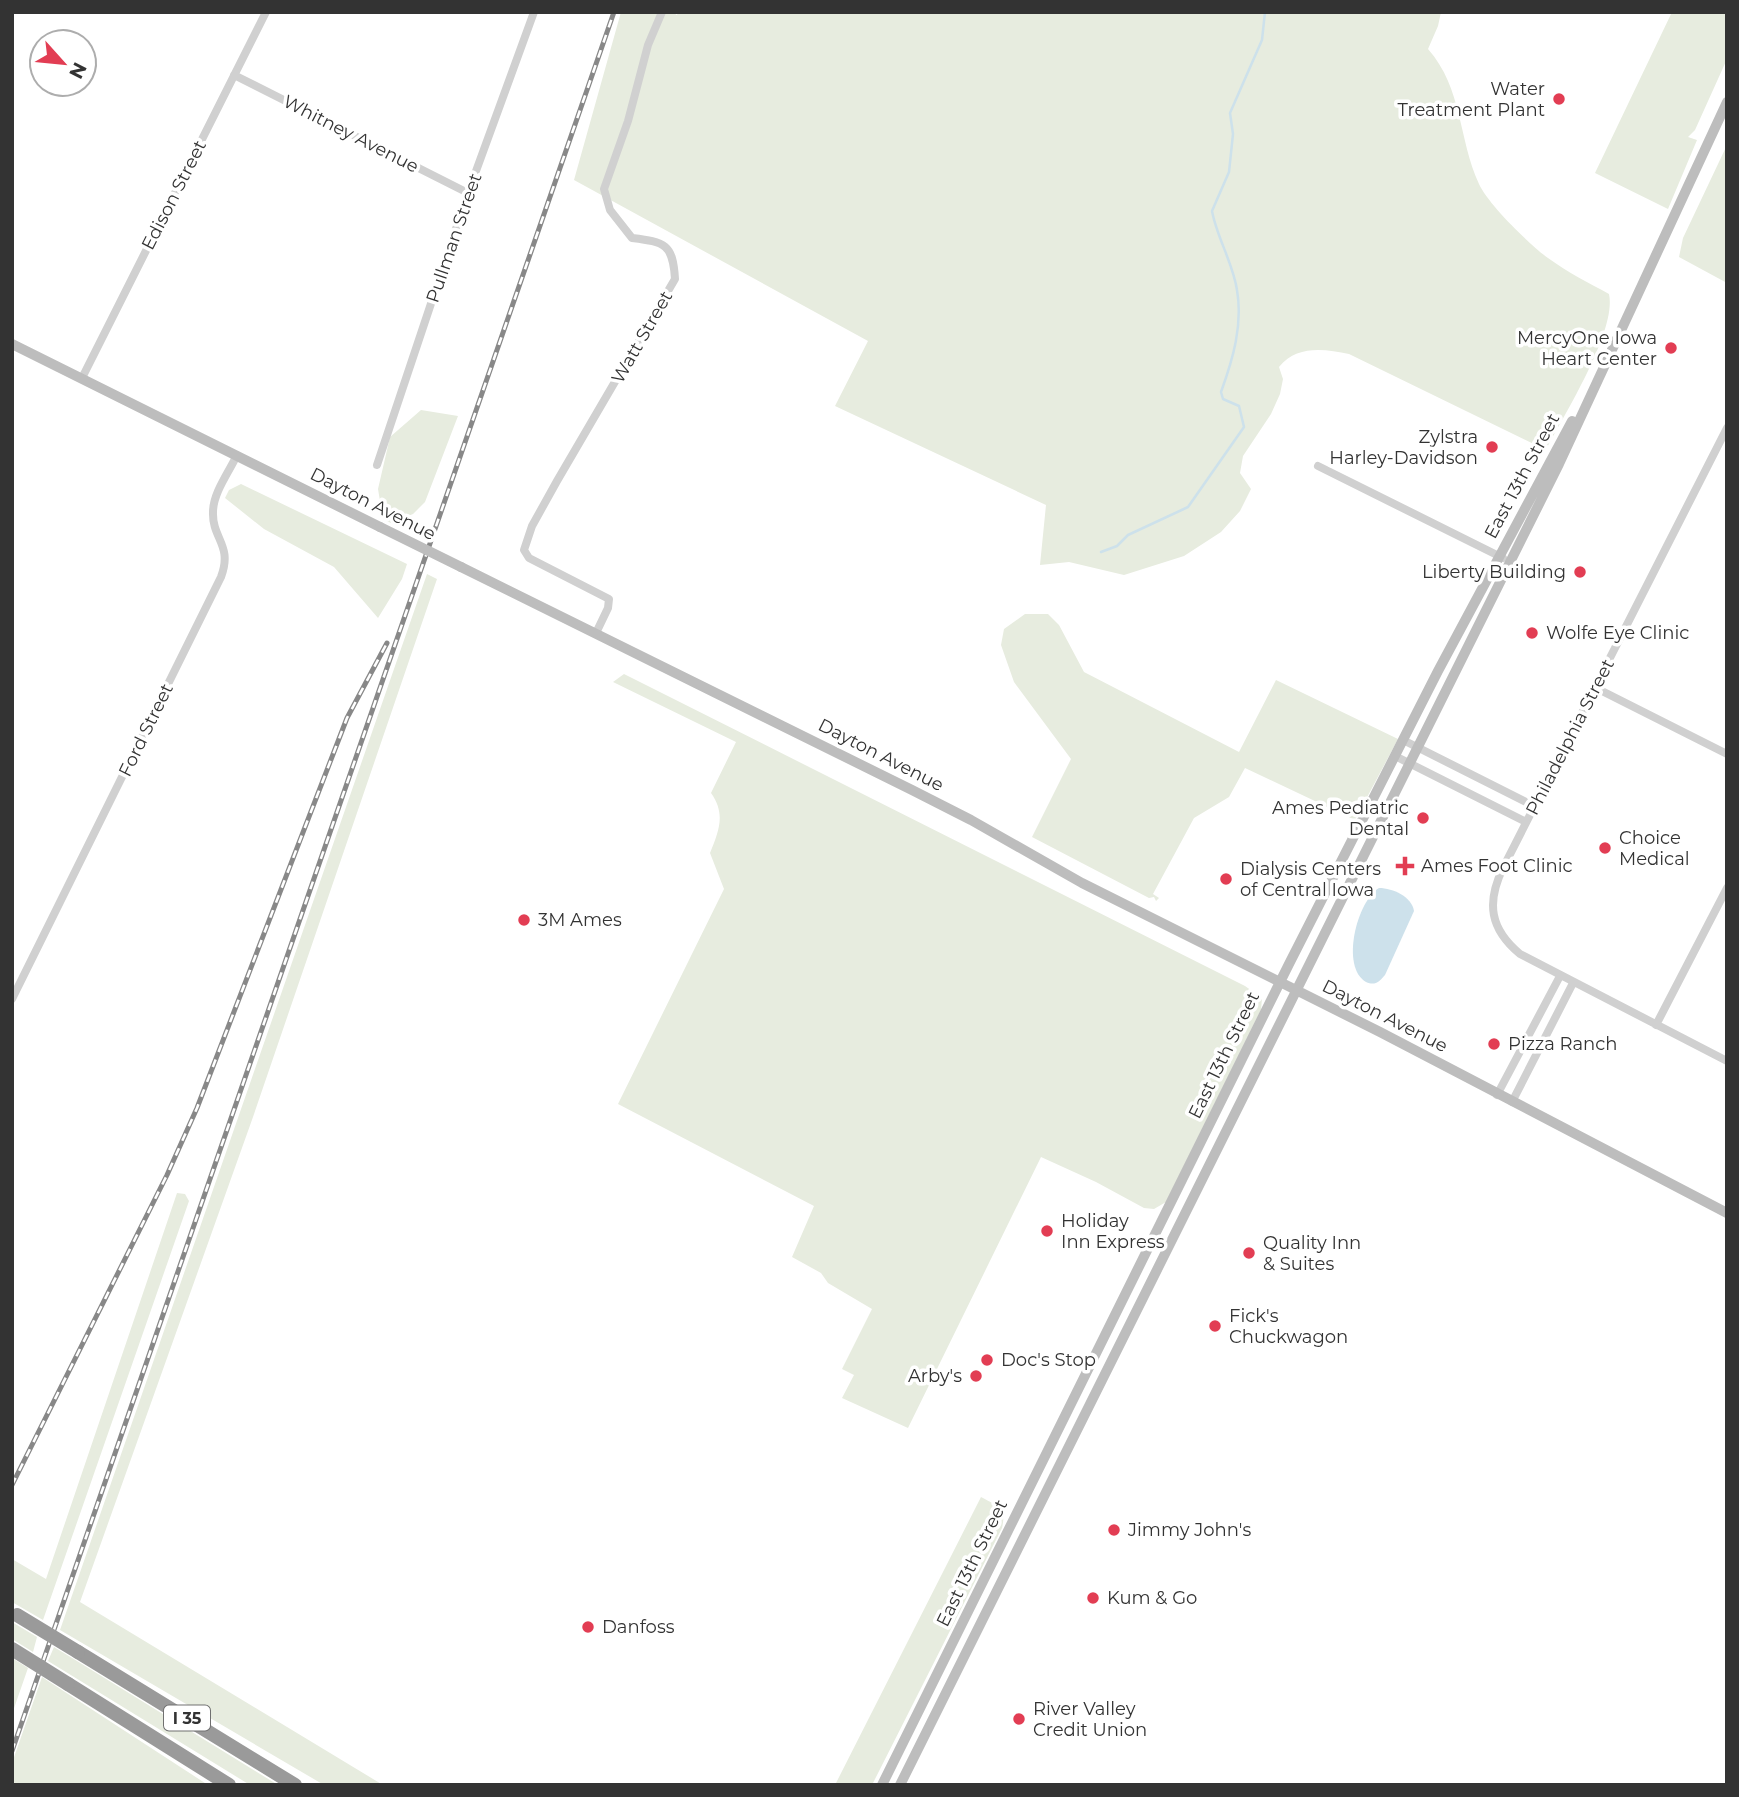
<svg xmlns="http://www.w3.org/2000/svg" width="1739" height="1797" font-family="Montserrat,sans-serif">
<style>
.green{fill:#e7ecdf}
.water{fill:#cde1eb}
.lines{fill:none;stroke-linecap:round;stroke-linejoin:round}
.stream{stroke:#cde1eb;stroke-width:2.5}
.minor{stroke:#d0d0d0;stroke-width:8}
.secondary{stroke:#bdbdbd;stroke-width:10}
.motorway{stroke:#9a9a9a;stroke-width:14}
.rail-casing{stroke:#888;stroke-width:5}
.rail{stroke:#fff;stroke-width:2.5;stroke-dasharray:8;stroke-linecap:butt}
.secondary-bridge{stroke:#bdbdbd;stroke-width:10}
.motorway-bridge{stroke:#9a9a9a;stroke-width:14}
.poi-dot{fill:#e23d53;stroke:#fff;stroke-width:2.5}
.labels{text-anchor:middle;stroke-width:7;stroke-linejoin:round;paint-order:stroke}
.shield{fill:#fff;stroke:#707070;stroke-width:2}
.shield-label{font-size:16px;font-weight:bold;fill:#333}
.poi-label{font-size:18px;fill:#333;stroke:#fff;text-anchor:start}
.street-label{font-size:18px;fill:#333;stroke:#fff}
</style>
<rect width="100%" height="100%" fill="#fff"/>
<!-- green -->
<path class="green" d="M 621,12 L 672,12 L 677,15 L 678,12 L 1441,12 L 1438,26 L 1428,49 C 1463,89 1458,138 1479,184 C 1488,204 1530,245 1548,258 C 1567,272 1589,283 1609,294 C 1617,331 1564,415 1546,450 L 1349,354 C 1324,349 1297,345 1279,367 L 1283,379 L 1280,394 L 1271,414 L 1243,456 L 1240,473 L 1251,489 L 1240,511 L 1221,532 L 1184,556 L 1124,575 L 1069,562 L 1040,565 L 1046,505 L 835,406 L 868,341 L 574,180 Z
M 1672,12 L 1727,12 L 1727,59 L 1695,130 L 1688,137 L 1697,140 L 1668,209 L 1595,173 Z
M 1727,145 L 1727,283 L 1679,257 L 1683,238 Z
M 421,410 L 458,416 L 425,502 L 413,514 L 391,523 L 383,519 L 378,489 L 390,437 Z
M 241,484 L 407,564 L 402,579 L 378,618 L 334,567 L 264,529 L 225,498 L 229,490 Z
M 427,574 L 437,579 L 253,1117 L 80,1602 L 383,1785 L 324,1785 L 60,1630 Z
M 1025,614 L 1048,614 L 1059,625 L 1084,672 L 1239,752 L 1276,680 L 1398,739 L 1355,820 L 1245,768 L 1229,797 L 1194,818 L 1153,894 L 1159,898 L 1156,901 L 1154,897 L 1149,898 L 1032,837 L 1071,759 L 1014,682 L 1001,645 L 1004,629 Z
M 624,674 L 1245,986 L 1262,998 L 1261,1010 L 1166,1202 L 1154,1209 L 1144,1208 L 1096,1182 L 1041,1157 L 908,1428 L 842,1398 L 854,1375 L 842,1369 L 872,1309 L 828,1283 L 821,1273 L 792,1257 L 814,1206 L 618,1104 L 724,889 L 710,853 C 719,831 726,814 711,793 L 736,742 L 613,682 Z
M 177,1193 L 185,1194 L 189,1201 L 43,1620 L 12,1602 L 12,1559 L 46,1579 Z
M 981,1497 C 997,1506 1007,1507 1002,1528 L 872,1785 L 835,1785 Z
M 12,1622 L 37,1637 L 33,1652 L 12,1639 Z
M 54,1647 L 77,1661 L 278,1785 L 250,1785 L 48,1661 Z
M 12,1658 L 28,1668 L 12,1714 Z
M 42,1677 L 208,1785 L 12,1785 L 12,1763 Z"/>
<!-- water -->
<path class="water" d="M 1379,888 C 1393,888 1412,897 1414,911 L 1385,975 C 1379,982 1375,986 1366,982 C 1340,967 1357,901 1379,888 Z"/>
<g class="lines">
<!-- stream -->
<path class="stream" d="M 1101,552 L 1117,546 L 1128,535 L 1188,507 L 1244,427 L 1239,406 L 1223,399 L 1221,392 C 1233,359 1243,325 1237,290 C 1233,263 1217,238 1212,211 L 1229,172 L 1233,134 L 1230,113 L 1262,40 L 1265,12"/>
<!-- minor -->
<path class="minor" d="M 234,75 L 468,193
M 82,378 L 266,12
M 1727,428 L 1503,868 C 1486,903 1490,929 1520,954 L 1727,1061
M 377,465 L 468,193 L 534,12
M 1318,466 L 1503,558
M 596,633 L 608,608 L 609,599 L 529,558 L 524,550 L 532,526 L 557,481 L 675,279 C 673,244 665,242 632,238 L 610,210 L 604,189 L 628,121 L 648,45 L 662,12
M 1596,688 L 1727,754
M 1403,740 L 1534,806
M 1395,756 L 1526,822
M 12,999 L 221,577 C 233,545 212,539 213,512 C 213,493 229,472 237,455
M 1656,1025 L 1727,888
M 1497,1095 L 1560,976
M 1512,1102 L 1573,983"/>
<!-- secondary -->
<path class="secondary" d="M 12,344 L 380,527
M 461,567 L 912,790 L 971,820 L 1082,883 L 1380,1032 L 1727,1213
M 882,1785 L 1289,964 L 1438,671 L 1572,421
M 900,1785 L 1559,464 L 1727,102"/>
<!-- motorway -->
<path class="motorway" d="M 78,1652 L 295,1785
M 68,1684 L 229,1785"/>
<defs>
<path id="rail" d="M 12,1485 L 167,1175 L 197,1108 L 347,718 L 387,643
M 12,1751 L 614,12"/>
</defs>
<!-- rail casing -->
<use href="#rail" class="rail-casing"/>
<!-- rail -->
<use href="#rail" class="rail"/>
<!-- secondary-bridge -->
<path class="secondary-bridge" d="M 380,527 L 461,567"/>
<!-- motorway-bridge -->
<path class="motorway-bridge" d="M 17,1615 L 78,1652
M 12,1649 L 68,1684"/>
</g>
<!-- markers -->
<g class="poi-dot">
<circle cx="1559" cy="99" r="7"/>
<circle cx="1671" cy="348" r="7"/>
<circle cx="1492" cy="447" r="7"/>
<circle cx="1580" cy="572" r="7"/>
<circle cx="1532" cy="633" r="7"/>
<circle cx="1423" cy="818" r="7"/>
<circle cx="1605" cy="848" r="7"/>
<path d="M1401.5 855.5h7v7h7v7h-7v7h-7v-7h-7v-7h7z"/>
<circle cx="1226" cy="879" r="7"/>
<circle cx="524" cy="920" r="7"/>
<circle cx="1494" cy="1044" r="7"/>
<circle cx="1047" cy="1231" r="7"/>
<circle cx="1249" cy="1253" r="7"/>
<circle cx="1215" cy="1326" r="7"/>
<circle cx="987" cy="1360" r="7"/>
<circle cx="976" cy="1376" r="7"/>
<circle cx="1114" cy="1530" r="7"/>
<circle cx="1093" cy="1598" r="7"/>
<circle cx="588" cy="1627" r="7"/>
<circle cx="1019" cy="1719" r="7"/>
</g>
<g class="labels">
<!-- shield labels -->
<rect class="shield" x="164" y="1705.5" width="46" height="25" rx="5"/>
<g class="shield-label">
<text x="187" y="1724">I 35</text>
</g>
<!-- poi labels -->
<g class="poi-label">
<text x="1545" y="95" text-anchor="end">Water<tspan x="1545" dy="21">Treatment Plant</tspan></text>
<text x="1657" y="344" text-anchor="end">MercyOne Iowa<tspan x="1657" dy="21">Heart Center</tspan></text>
<text x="1478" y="443" text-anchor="end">Zylstra<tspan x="1478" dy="21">Harley-Davidson</tspan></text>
<text x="1566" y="578" text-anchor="end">Liberty Building</text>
<text x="1546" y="639">Wolfe Eye Clinic</text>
<text x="1409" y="814" text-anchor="end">Ames Pediatric<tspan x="1409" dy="21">Dental</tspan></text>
<text x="1619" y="844">Choice<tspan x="1619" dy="21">Medical</tspan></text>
<text x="1421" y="872">Ames Foot Clinic</text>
<text x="1240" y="875">Dialysis Centers<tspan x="1240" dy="21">of Central Iowa</tspan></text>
<text x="538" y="926">3M Ames</text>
<text x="1508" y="1050">Pizza Ranch</text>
<text x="1061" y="1227">Holiday<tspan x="1061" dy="21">Inn Express</tspan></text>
<text x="1263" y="1249">Quality Inn<tspan x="1263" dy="21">&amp; Suites</tspan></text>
<text x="1229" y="1322">Fick's<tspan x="1229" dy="21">Chuckwagon</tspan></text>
<text x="1001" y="1366">Doc's Stop</text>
<text x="962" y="1382" text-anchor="end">Arby's</text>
<text x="1128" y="1536">Jimmy John's</text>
<text x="1107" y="1604">Kum &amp; Go</text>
<text x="602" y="1633">Danfoss</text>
<text x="1033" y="1715">River Valley<tspan x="1033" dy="21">Credit Union</tspan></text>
</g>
<!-- street labels -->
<g class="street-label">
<text transform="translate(351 134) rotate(27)" y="6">Whitney Avenue</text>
<text transform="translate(174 195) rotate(-63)" y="6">Edison Street</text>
<text transform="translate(454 238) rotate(-71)" y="6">Pullman Street</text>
<text transform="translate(642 337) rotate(-60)" y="6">Watt Street</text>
<text transform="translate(1522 476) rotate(-62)" y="6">East 13th Street</text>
<text transform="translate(373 504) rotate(27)" y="6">Dayton Avenue</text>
<text transform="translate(146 730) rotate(-64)" y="6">Ford Street</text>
<text transform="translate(1570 737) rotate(-63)" y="6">Philadelphia Street</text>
<text transform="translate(881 755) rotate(27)" y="6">Dayton Avenue</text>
<text transform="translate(1385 1016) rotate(27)" y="6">Dayton Avenue</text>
<text transform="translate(1224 1055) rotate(-64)" y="6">East 13th Street</text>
<text transform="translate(972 1563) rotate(-64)" y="6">East 13th Street</text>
</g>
</g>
<!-- border -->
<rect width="1739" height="1797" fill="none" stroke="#333333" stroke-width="28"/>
<!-- north arrow -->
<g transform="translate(63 63) rotate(117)"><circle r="33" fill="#ffffff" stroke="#adadad" stroke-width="2"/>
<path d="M0-5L12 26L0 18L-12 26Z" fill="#e23d53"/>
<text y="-10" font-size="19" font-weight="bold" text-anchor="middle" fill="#333333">N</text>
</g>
</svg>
